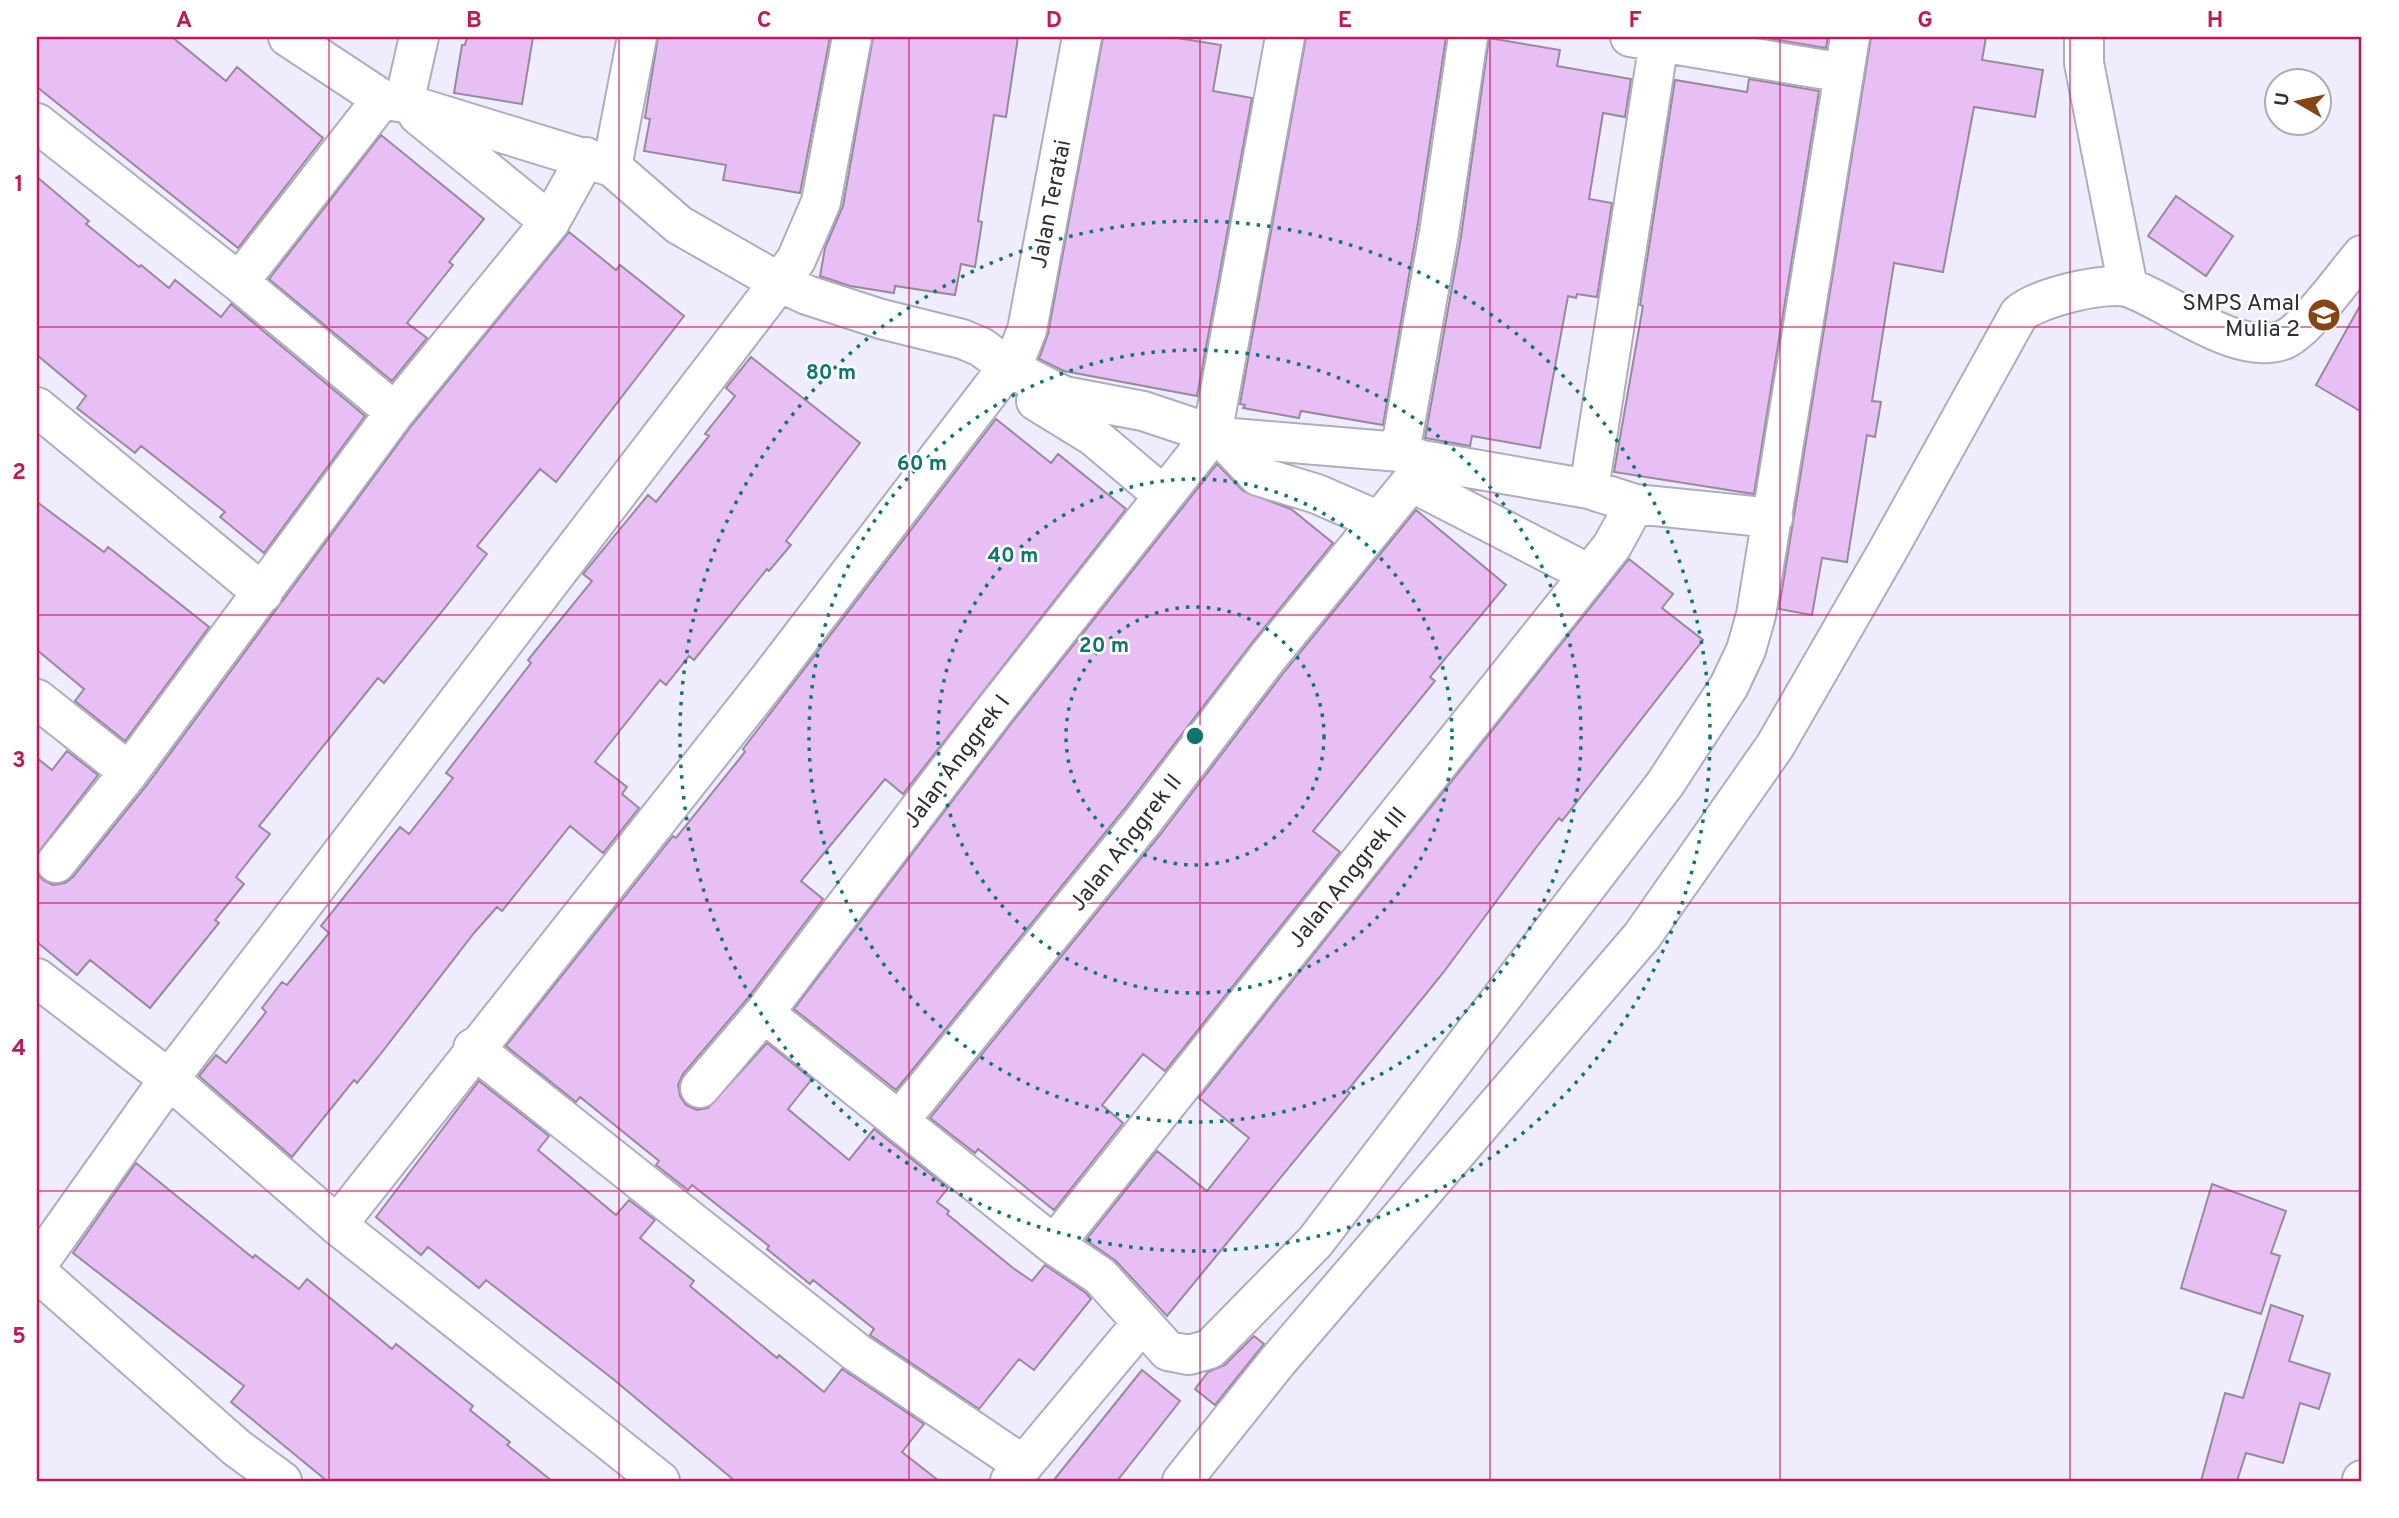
<svg xmlns="http://www.w3.org/2000/svg" width="2399" height="1518" font-family="Overpass,sans-serif">
<style>
.building{fill:#e8bff5;stroke:#978a9b;stroke-width:2}
.lines{fill:none;stroke-linecap:round;stroke-linejoin:round}
.minor-casing{stroke:#afacc0;stroke-width:42}
.minor{stroke:#fff;stroke-width:38}
.grid{fill:none;stroke:#c2185b;stroke-width:2;stroke-opacity:0.55}
.ring{fill:none;stroke:#0f766e;stroke-width:3.5;stroke-dasharray:3.5 7}
.labels{text-anchor:middle;stroke-width:5;stroke-linejoin:round;paint-order:stroke}
.street-label{font-size:23px;fill:#2f2d35;stroke:#fff}
.poi-label{font-size:23px;fill:#2f2d35;stroke:#fff;text-anchor:end}
.centre{fill:#0f766e;stroke:#fff;stroke-width:3.5}
.ring-label{font-size:21px;text-anchor:middle;font-weight:bold;fill:#0f766e;stroke:#fff;stroke-width:5;stroke-linejoin:round;paint-order:stroke}
.neatline{fill:none;stroke:#c2185b;stroke-width:2.5}
.grid-label{font-size:23px;text-anchor:middle;font-weight:bold;fill:#c2185b}
</style>
<rect width="100%" height="100%" fill="#efecfd"/>
<!-- building -->
<path class="building" d="M 37,37 L 172,37 L 226,81 L 237,67 L 323,138 L 238,248 L 37,87 Z
M 467,37 L 533,37 L 522,104 L 454,93 L 462,45 L 465,45 Z
M 658,37 L 830,37 L 800,193 L 723,180 L 726,165 L 644,151 L 650,119 L 645,118 Z
M 873,37 L 1018,37 L 1006,117 L 994,115 L 978,221 L 982,222 L 975,267 L 961,264 L 955,295 L 895,286 L 894,293 L 850,286 L 820,276 L 825,248 L 843,206 Z
M 1103,37 L 1171,37 L 1221,45 L 1213,91 L 1252,98 L 1197,396 L 1064,371 L 1039,359 L 1048,334 Z
M 1306,37 L 1446,37 L 1417,229 L 1383,425 L 1301,411 L 1299,418 L 1243,408 L 1245,405 L 1240,404 Z
M 1760,37 L 1828,37 L 1826,48 Z
M 1871,37 L 1986,37 L 1982,60 L 2043,70 L 2035,117 L 1974,107 L 1943,272 L 1894,263 L 1872,401 L 1881,402 L 1875,437 L 1867,435 L 1847,562 L 1822,558 L 1812,615 L 1779,609 Z
M 1489,38 L 1560,50 L 1557,66 L 1631,79 L 1625,117 L 1603,113 L 1589,199 L 1612,203 L 1597,297 L 1577,294 L 1576,298 L 1568,296 L 1540,448 L 1472,436 L 1470,446 L 1425,438 L 1461,237 Z
M 1749,79 L 1819,91 L 1754,494 L 1614,472 L 1643,306 L 1640,305 L 1675,80 L 1747,92 Z
M 381,135 L 484,219 L 449,262 L 453,265 L 407,323 L 427,338 L 392,381 L 269,279 Z
M 37,177 L 89,221 L 86,224 L 139,267 L 141,265 L 169,288 L 175,280 L 221,317 L 231,304 L 365,416 L 264,553 L 220,517 L 225,512 L 141,446 L 135,453 L 77,408 L 86,396 L 37,355 Z
M 2176,196 L 2233,236 L 2206,276 L 2148,236 Z
M 569,232 L 616,270 L 620,265 L 684,316 L 556,482 L 540,469 L 477,546 L 487,554 L 448,604 L 384,683 L 378,678 L 259,826 L 270,834 L 236,877 L 244,884 L 215,920 L 219,923 L 150,1008 L 90,960 L 77,975 L 37,942 L 37,873 L 43,880 L 53,885 L 65,883 L 73,877 L 147,785 L 412,425 Z
M 2362,302 L 2362,412 L 2316,385 Z
M 751,357 L 860,443 L 786,541 L 791,545 L 769,571 L 767,569 L 694,660 L 689,656 L 666,685 L 660,680 L 595,762 L 627,787 L 622,794 L 639,808 L 603,853 L 570,826 L 502,911 L 497,907 L 474,933 L 379,1056 L 357,1083 L 354,1080 L 292,1157 L 199,1076 L 216,1055 L 226,1063 L 266,1012 L 262,1008 L 282,982 L 287,985 L 329,933 L 321,926 L 400,827 L 409,834 L 453,778 L 446,773 L 531,663 L 528,660 L 592,581 L 583,574 L 648,495 L 656,502 L 709,436 L 705,434 L 735,396 L 726,388 Z
M 996,419 L 1051,463 L 1058,454 L 1126,509 L 903,794 L 885,779 L 801,881 L 823,899 L 747,999 L 683,1074 L 678,1085 L 680,1096 L 686,1105 L 697,1110 L 708,1108 L 767,1043 L 812,1079 L 788,1109 L 849,1160 L 874,1129 L 948,1188 L 937,1202 L 949,1211 L 947,1214 L 1013,1268 L 1032,1281 L 1045,1265 L 1086,1293 L 1091,1299 L 1034,1370 L 1019,1359 L 979,1409 L 870,1335 L 874,1329 L 813,1280 L 810,1284 L 767,1249 L 769,1246 L 692,1185 L 688,1190 L 656,1165 L 659,1161 L 580,1097 L 576,1102 L 506,1046 L 673,836 L 676,838 L 745,752 L 743,749 Z
M 1217,464 L 1243,491 L 1291,509 L 1333,543 L 1251,644 L 1126,807 L 896,1090 L 794,1009 L 1011,724 Z
M 37,502 L 104,552 L 108,547 L 209,627 L 125,741 L 75,701 L 84,689 L 37,650 Z
M 1416,510 L 1506,585 L 1430,677 L 1435,681 L 1313,831 L 1340,852 L 1165,1071 L 1143,1054 L 1102,1105 L 1123,1123 L 1054,1210 L 978,1149 L 975,1153 L 930,1118 L 1160,835 L 1285,671 Z
M 1629,559 L 1673,594 L 1662,608 L 1703,640 L 1562,821 L 1559,818 L 1535,849 L 1443,973 L 1347,1091 L 1350,1093 L 1167,1316 L 1116,1261 L 1086,1240 L 1157,1151 L 1207,1191 L 1249,1138 L 1199,1098 Z
M 67,751 L 98,775 L 37,854 L 37,758 L 52,770 Z
M 479,1081 L 549,1136 L 538,1150 L 616,1215 L 629,1200 L 655,1220 L 640,1238 L 694,1281 L 690,1286 L 777,1358 L 779,1355 L 824,1392 L 842,1369 L 924,1424 L 902,1452 L 939,1481 L 735,1481 L 613,1379 L 486,1280 L 479,1288 L 428,1247 L 421,1255 L 376,1217 Z
M 136,1163 L 253,1258 L 255,1255 L 299,1289 L 307,1279 L 392,1349 L 396,1344 L 473,1406 L 470,1410 L 510,1442 L 507,1445 L 552,1481 L 327,1481 L 231,1402 L 244,1386 L 73,1253 Z
M 2212,1184 L 2286,1211 L 2271,1253 L 2280,1256 L 2261,1314 L 2181,1288 Z
M 2271,1305 L 2303,1316 L 2289,1361 L 2330,1374 L 2319,1409 L 2300,1403 L 2283,1463 L 2246,1453 L 2237,1481 L 2201,1481 L 2225,1393 L 2243,1398 Z
M 1254,1336 L 1264,1344 L 1215,1405 L 1195,1389 L 1208,1372 L 1225,1365 Z
M 1142,1370 L 1180,1401 L 1117,1481 L 1053,1481 Z"/>
<g class="lines">
<defs>
<path id="minor" d="M 288,37 L 382,99 L 404,103 L 612,167 L 679,225 L 777,281 L 807,295 L 881,319 L 962,339 L 981,347 L 1008,367 L 1064,396 L 1143,411 L 1221,437 L 1400,452 L 1422,460 L 1589,489 L 1635,504 L 1773,518
M 1630,37 L 1844,73
M 2084,37 L 2084,63 L 2128,287
M 404,103 L 419,37
M 418,115 L 550,222
M 37,123 L 239,282 L 395,412
M 612,167 L 637,37
M 239,282 L 382,99
M 1036,401 L 1093,436 L 1163,495
M 37,407 L 263,593
M 1221,437 L 1258,476 L 1317,494 L 1379,521
M 1400,452 L 1439,233 L 1468,37
M 1411,482 L 1589,574
M 1589,489 L 1659,42
M 37,699 L 129,772
M 56,863 L 129,772 L 395,412 L 550,222 L 586,157
M 37,978 L 169,1079 L 337,1225 L 660,1481
M 764,1013 L 1054,1245 L 1100,1276 L 1168,1351 L 1189,1355 L 1210,1349 L 1315,1242 L 1665,784 L 1729,686 L 1746,650 L 1756,615 L 1850,37
M 473,1048 L 856,1352 L 1022,1464
M 700,1088 L 764,1013 L 994,711 L 1212,435 L 1285,37
M 899,1121 L 1143,821 L 1268,657 L 1411,482 L 1422,460
M 337,1225 L 769,679 L 1017,355 L 1027,330 L 1082,37
M 1054,1245 L 1612,546 L 1635,504
M 37,1265 L 169,1079 L 796,260 L 821,202 L 852,37
M 37,1272 L 237,1448 L 282,1481
M 1010,1481 L 1142,1323
M 1182,1481 L 1277,1362 L 1642,936 L 1775,746 L 1888,550 L 2019,314 C 2037,298 2108,280 2130,288 C 2171,303 2238,357 2283,340 C 2305,332 2345,275 2362,255
M 2362,1481 L 2362,1480"/>
</defs>
<!-- minor casing -->
<use href="#minor" class="minor-casing"/>
<!-- minor -->
<use href="#minor" class="minor"/>
</g>
<!-- grid -->
<path class="grid" d="M 329,37 L 329,1481M 619,37 L 619,1481M 909,37 L 909,1481M 1200,37 L 1200,1481M 1490,37 L 1490,1481M 1780,37 L 1780,1481M 2070,37 L 2070,1481M 37,327 L 2362,327M 37,615 L 2362,615M 37,903 L 2362,903M 37,1191 L 2362,1191"/>
<!-- distance rings -->
<g class="ring">
<circle cx="1195" cy="736" r="129"/>
<circle cx="1195" cy="736" r="257"/>
<circle cx="1195" cy="736" r="386"/>
<circle cx="1195" cy="736" r="515"/>
</g>
<!-- icons -->
<defs>
<symbol id="school-disc" viewBox="-11 -11 22 22"><circle r="9.5" fill="#864512" stroke="#fff"/><path d="M0-5L7-2L0 1L-7-2ZM-4 1L0 2.5L4 1V4Q0 6-4 4Z" fill="#fff"/></symbol>
</defs>
<g fill-rule="evenodd">
<use href="#school-disc" x="2305" y="296" width="38" height="38"/>
</g>
<g class="labels">
<!-- street labels -->
<g class="street-label">
<text transform="translate(1050 204) rotate(-79)" y="8">Jalan Teratai</text>
<text transform="translate(956 761) rotate(-53)" y="8">Jalan Anggrek I</text>
<text transform="translate(1125 842) rotate(-52)" y="8">Jalan Anggrek II</text>
<text transform="translate(1347 877) rotate(-51)" y="8">Jalan Anggrek III</text>
</g>
<!-- poi labels -->
<g class="poi-label">
<text x="2300" y="310">SMPS Amal<tspan x="2300" dy="26">Mulia 2</tspan></text>
</g>
</g>
<circle cx="1195" cy="736" r="10" class="centre"/>
<g class="ring-label">
<text x="831" y="379">80 m</text>
<text x="922" y="470">60 m</text>
<text x="1013" y="562">40 m</text>
<text x="1104" y="652">20 m</text>
</g>
<!-- border -->
<rect width="2399" height="1518" fill="none" stroke="#ffffff" stroke-width="77"/>
<!-- north arrow -->
<g transform="translate(2298 102) rotate(279)"><circle r="33" fill="#ffffff" stroke="#acabae" stroke-width="2"/>
<path d="M0-5L12 26L0 18L-12 26Z" fill="#864512"/>
<text y="-10" font-size="19" font-weight="bold" text-anchor="middle" fill="#2f2d35">U</text>
</g>
<rect x="38" y="38" width="2322" height="1442" class="neatline"/>
<g class="grid-label">
<text x="184" y="27">A</text>
<text x="474" y="27">B</text>
<text x="764" y="27">C</text>
<text x="1054" y="27">D</text>
<text x="1345" y="27">E</text>
<text x="1635" y="27">F</text>
<text x="1925" y="27">G</text>
<text x="2215" y="27">H</text>
<text x="19" y="191">1</text>
<text x="19" y="479">2</text>
<text x="19" y="767">3</text>
<text x="19" y="1055">4</text>
<text x="19" y="1343">5</text>
</g>
</svg>
